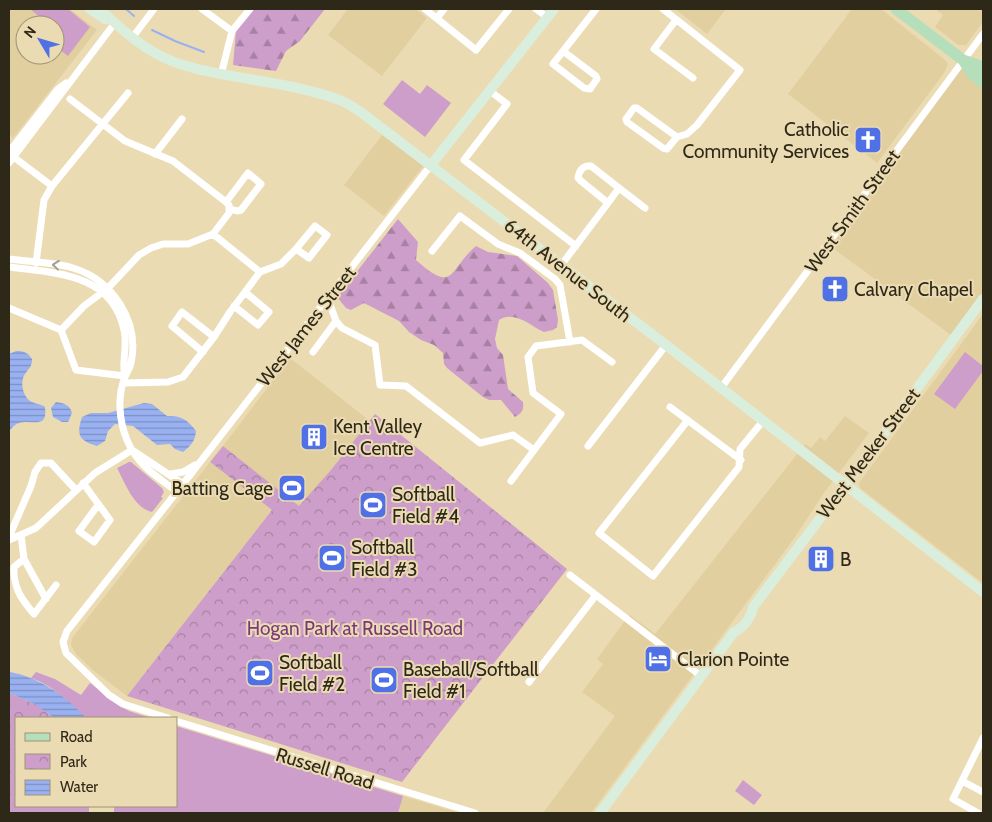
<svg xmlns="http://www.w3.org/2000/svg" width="992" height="822" font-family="Cabin,sans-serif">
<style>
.built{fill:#e2cfa0;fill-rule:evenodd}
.green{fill:#cd9eca}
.forest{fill:url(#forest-firs)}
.park{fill:url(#park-crowns)}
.water{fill:url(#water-rules)}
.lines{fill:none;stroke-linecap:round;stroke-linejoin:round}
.stream{stroke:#99b1f1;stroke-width:2}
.street{stroke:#fff;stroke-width:7}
.secondary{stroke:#daeedd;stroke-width:10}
.primary{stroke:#b5debb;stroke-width:11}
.oneway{stroke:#a19e97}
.labels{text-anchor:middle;stroke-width:4;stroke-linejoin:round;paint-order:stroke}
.poi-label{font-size:19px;fill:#2e2818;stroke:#ebdbb3;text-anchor:start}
.street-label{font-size:19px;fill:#2e2818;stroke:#ebdbb3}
.park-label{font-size:19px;fill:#7c397a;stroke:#ebdbb3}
</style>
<defs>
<pattern id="forest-firs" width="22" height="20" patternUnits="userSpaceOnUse" patternTransform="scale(1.25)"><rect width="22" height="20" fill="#cd9eca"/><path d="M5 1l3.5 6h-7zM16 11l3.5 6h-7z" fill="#a781a3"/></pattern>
<pattern id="park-crowns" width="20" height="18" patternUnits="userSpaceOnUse" patternTransform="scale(1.25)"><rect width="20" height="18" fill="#cd9eca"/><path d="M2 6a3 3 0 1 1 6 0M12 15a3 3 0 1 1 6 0" fill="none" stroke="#a781a3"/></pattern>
<pattern id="water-rules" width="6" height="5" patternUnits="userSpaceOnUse" patternTransform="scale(1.25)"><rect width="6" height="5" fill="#99b1f1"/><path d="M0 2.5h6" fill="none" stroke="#7d90c2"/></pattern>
</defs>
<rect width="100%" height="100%" fill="#ebdbb3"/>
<!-- built -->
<path class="built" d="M 9,9 L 70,9 L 97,30 L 13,138 L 9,134 ZM 25,25 L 55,25 L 55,55 L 25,55 Z
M 348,9 L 416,9 L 427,18 L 382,76 L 328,35 Z
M 675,9 L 726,9 L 707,34 Z
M 852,9 L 881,9 L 944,59 L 948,64 L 944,73 L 877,163 L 788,94 Z
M 935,9 L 983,9 L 983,22 L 966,45 L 958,45 L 935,27 L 943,15 Z
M 963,60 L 983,83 L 983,299 L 955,338 L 827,244 Z
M 382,135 L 423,166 L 384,216 L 344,185 Z
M 983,314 L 983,583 L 860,488 L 859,483 Z
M 290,358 L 370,421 L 301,508 L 223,446 Z
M 845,416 L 869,433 L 824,493 L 795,537 L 591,813 L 543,813 L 615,716 L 582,692 L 603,664 L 597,659 L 624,622 L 630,615 L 655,634 L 805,444 L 811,448 L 820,437 L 825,441 Z
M 210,462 L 272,510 L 127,696 L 94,671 L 76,654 L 71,645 L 72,638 Z
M 403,796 L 459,813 L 397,813 Z"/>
<!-- green -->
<path class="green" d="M 30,9 L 68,9 L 90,27 L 68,56 L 55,46 L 55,25 L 44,25 L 46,22 Z
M 402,80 L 420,94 L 427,85 L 451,103 L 425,137 L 383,104 Z
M 965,352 L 983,366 L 983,371 L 955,409 L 934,394 Z
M 129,462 L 131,462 L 162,488 L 164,492 L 161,497 L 163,498 L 152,512 C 134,508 125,483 117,468 Z
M 287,477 L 304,490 L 296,500 L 280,487 Z
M 36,672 L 55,679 L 81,695 L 90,683 L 118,705 L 129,711 L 151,718 L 84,718 C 69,703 53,685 31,678 Z
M 176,726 L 403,796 L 398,813 L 114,813 L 114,806 L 176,806 Z
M 743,780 L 762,795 L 754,805 L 735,791 Z"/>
<!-- forest -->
<path class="forest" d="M 253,9 L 325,9 L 300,41 L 286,51 L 276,71 L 233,65 L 236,31 Z
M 398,219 L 418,242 L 416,260 C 455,295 448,270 476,246 L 488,252 L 517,256 L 548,283 L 553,290 L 558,320 L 557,327 L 553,330 L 544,332 C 530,326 515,310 499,320 L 495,339 L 497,348 L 503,355 L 508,389 L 523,402 C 524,410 522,413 515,417 L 501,400 L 489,400 L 483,397 L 447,368 L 444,364 L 443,353 L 434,345 L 421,340 L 409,332 L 399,321 L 364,303 L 351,310 L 346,308 L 337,297 Z"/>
<!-- park -->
<path class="park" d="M 375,414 L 567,569 L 402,782 L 127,696 L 272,510 L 210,462 L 223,446 L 299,506 L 331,470 Z
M 9,693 L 40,706 L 53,718 L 16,718 L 16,806 L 89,806 L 89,813 L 9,813 Z"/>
<!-- water -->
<path class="water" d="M 16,351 C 23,351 28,352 32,359 C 32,367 29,368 25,374 C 20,381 22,395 30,401 C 35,404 41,404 45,407 C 48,430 32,419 19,423 C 15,424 12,428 9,431 L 9,354 Z
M 56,402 C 64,403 70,405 72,413 L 68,422 L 62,422 L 53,417 L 51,408 Z
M 144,403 L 152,404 L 167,416 C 181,415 188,420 196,431 C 195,441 191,446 183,452 L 175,449 L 170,444 L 157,445 L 133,426 L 115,424 L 108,431 L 105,441 L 97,446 C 79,441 76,435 82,417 L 91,413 L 108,413 Z
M 9,672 C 38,676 67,697 86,718 L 54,718 L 35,704 L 9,693 Z"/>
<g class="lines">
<!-- stream -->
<path class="stream" d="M 126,9 L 134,16
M 152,30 L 175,41 L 204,52"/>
<!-- street -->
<path class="street" d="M 202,9 L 232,31
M 425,9 L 476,50 L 509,9
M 536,9 L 547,17
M 663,9 L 740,70 L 697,125 L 687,134 L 677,137 L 637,108 L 634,108 L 626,119 L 627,122 L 663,148 L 667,149 L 677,137
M 437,18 L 444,9
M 676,20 L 654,49 L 693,78
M 132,38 L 154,9
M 563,51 L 596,76 L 597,79 L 590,89 L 584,88 L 553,64 L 596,9
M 221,75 L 232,31 L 250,9
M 490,91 L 507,104 L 464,160 L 576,246
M 70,99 L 125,141 L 173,161 L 226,202
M 9,152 L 58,89 L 66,83
M 155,154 L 182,119
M 11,155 L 52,186
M 9,163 L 114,24
M 619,188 L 591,166 C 583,165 579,171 578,178 L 581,181 L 608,203 L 619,188 L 645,208
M 213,234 L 260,272
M 432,251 L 460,216 L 498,244 L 520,253 L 555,279 L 560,285 L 570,342
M 9,259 C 30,262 53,262 73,268 C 113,280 140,322 131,363 C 130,368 127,372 125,377 C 117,396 119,421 127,440 C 138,466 155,475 176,491
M 36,263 L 44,200 L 52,186 L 128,93
M 562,264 L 608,203
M 9,267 C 55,273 112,273 124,330 C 128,346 121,364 125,376
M 328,299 L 336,321 L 342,328 L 375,345 L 380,385 L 406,386 L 480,443 L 513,435 L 534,450
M 234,306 L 258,325 L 269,312 L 245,292
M 9,308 L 61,330 L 76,370 L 125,376
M 61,330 L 84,306 L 108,288 L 139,255 L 151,248 L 163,244 L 188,244 L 213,234 L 229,213 L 229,205 L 226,202 L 248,173 L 261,184 L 241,210 L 237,211 L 230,209
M 203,352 L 172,326 L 182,312 L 214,337
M 313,352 L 336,321
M 123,383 L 168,382 L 183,377 L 214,337 L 230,312 L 260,272 L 281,264 L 296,249 L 315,226 L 327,235 L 309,258 L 296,249
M 721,388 L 983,34
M 670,407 L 741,460
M 688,420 L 599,533 L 653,576 L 739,467 L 740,449 L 763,421
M 588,446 L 666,345
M 132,450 L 183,484
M 171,474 L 183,472 L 195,465
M 511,481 L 561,414 L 533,393 L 528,357 L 536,346 L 582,340 L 612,362
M 83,483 L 110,520 L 94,542 L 79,531 L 98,505
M 21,535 L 24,559 L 46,599
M 9,537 L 31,486 L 35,472 L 41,463 L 51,463 L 76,490
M 9,540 L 36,528 L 95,473 L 132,450
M 24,559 L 14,567 C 13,587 21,599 34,614 L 56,585
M 570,575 L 701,676
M 529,682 L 596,595
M 168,718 L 123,704 L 109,695 L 66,653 L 63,642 L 67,631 L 183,484 L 431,165
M 176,721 L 475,813
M 962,781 L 983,792
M 978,813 L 953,799 L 983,738"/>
<!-- secondary -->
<path class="secondary" d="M 90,9 L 105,19
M 100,9 C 122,30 145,51 174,62 C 217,77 262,79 306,90 C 318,93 331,96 342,101 C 349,104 356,109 362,113 L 666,345 L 983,592
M 431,165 L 554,9
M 600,813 L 734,632 C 743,628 752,617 753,607 L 877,443 L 983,299"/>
<!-- primary -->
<path class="primary" d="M 896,9 L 963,60 L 978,65 L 983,69
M 963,60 L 972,74 L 983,83"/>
</g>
<!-- one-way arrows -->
<defs><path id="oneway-chevron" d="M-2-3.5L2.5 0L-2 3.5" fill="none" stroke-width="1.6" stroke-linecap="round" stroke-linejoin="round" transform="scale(1.25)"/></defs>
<use class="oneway" href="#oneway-chevron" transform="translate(56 265) rotate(-174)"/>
<!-- icons -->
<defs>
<symbol id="church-square" viewBox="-11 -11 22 22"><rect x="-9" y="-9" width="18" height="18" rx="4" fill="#5070e5" stroke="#ebdbb3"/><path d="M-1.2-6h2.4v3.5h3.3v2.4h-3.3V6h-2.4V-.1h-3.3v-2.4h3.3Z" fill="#fff"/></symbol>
<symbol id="building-square" viewBox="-11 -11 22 22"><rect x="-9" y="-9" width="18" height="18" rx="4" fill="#5070e5" stroke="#ebdbb3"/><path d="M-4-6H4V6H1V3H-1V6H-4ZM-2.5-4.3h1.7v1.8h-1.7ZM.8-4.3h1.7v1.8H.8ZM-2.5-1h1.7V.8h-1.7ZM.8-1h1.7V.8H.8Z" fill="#fff"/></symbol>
<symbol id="stadium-square" viewBox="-11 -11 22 22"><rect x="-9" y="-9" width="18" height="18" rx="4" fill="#5070e5" stroke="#ebdbb3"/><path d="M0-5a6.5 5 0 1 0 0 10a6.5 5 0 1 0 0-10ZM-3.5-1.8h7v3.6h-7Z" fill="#fff"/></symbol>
<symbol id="hotel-square" viewBox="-11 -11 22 22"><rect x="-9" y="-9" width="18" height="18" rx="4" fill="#5070e5" stroke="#ebdbb3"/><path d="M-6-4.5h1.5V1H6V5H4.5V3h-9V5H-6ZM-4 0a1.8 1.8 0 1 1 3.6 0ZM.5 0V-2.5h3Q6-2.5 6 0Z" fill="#fff"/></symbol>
</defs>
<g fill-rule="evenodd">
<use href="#church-square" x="852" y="124" width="32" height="32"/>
<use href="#church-square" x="819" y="273" width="32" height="32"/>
<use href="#building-square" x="298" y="421" width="32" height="32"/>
<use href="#stadium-square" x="276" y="472" width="32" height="32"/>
<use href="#stadium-square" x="357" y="489" width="32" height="32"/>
<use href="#stadium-square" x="316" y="542" width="32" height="32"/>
<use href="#building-square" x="805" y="543" width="32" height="32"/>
<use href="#hotel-square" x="642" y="643" width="32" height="32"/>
<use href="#stadium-square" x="244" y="657" width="32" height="32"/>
<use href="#stadium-square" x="368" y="664" width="32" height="32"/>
</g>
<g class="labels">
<!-- poi labels -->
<g class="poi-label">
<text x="849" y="136" text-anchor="end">Catholic<tspan x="849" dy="22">Community Services</tspan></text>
<text x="854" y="296">Calvary Chapel</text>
<text x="333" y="433">Kent Valley<tspan x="333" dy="22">Ice Centre</tspan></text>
<text x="273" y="495" text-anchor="end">Batting Cage</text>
<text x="392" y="501">Softball<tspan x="392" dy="22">Field #4</tspan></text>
<text x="351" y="554">Softball<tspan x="351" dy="22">Field #3</tspan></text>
<text x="840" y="566">B</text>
<text x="677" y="666">Clarion Pointe</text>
<text x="279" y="669">Softball<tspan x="279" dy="22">Field #2</tspan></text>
<text x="403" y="676">Baseball/Softball<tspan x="403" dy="22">Field #1</tspan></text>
</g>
<!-- street labels -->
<g class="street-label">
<text transform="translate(852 211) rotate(-54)" y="7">West Smith Street</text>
<text transform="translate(568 270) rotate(38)" y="7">64th Avenue South</text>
<text transform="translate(306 326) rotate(-52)" y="7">West James Street</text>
<text transform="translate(868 453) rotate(-53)" y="7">West Meeker Street</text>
<text transform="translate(325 768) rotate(17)" y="7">Russell Road</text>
</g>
<!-- park labels -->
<g class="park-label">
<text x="355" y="635">Hogan Park at Russell Road</text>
</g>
</g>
<!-- border -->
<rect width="992" height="822" fill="none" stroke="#2e2818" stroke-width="20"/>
<!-- legend -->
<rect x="15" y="717" width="162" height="90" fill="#ebdbb3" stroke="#9f9375"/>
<rect x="25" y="733" width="25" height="8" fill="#b5debb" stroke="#9f9375"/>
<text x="60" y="742" font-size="15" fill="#2e2818">Road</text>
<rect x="25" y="754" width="25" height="15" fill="url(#park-crowns)" stroke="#9f9375"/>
<text x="60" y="767" font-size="15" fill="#2e2818">Park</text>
<rect x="25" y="780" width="25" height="15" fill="url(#water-rules)" stroke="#9f9375"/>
<text x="60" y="792" font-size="15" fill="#2e2818">Water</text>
<!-- north arrow -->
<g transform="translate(40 40) rotate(308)"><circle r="24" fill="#ebdbb3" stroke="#9f9375"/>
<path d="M0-4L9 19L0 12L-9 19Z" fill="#5070e5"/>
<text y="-8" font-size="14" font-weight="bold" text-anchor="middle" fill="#2e2818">N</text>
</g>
</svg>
